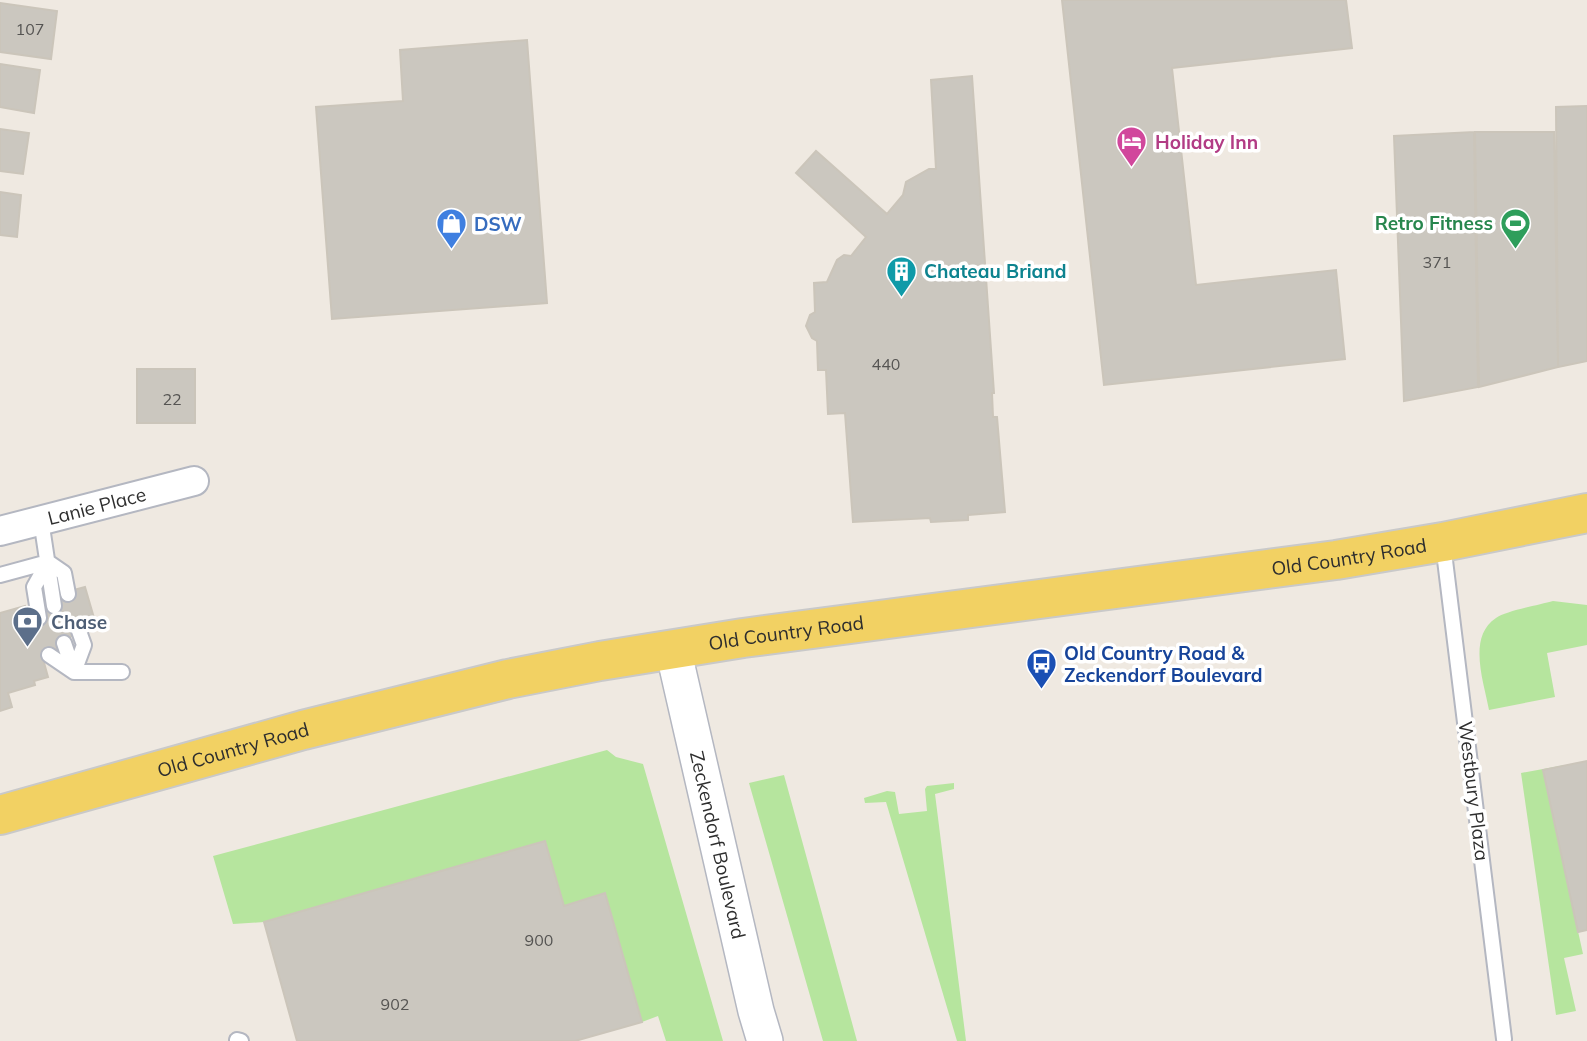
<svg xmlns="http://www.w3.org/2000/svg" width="1587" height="1041" font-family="Mulish,sans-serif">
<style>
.green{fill:#b6e59e}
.building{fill:#cbc7bf;stroke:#cbc5ba;stroke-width:2}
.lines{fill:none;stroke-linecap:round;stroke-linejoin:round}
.service-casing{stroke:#b4b7c1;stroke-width:18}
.minor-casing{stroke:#b4b7c1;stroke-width:32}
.tertiary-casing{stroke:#b4b7c1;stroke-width:38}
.primary-casing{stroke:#c9c9c9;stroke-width:42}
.service{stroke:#fff;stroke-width:14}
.minor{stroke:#fff;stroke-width:28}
.tertiary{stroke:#fff;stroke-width:35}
.primary{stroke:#f2d163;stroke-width:38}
.labels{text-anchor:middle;stroke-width:7;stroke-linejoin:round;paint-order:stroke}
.number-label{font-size:16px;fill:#555452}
.hotel-label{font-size:19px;font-weight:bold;fill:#b23c85;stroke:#fff;text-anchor:start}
.leisure-label{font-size:19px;font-weight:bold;fill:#27864d;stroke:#fff;text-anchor:end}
.shop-label{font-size:19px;font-weight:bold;fill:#366cbe;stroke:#fff;text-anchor:start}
.culture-label{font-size:19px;font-weight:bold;fill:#0d838f;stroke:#fff;text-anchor:start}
.street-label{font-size:19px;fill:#2e2e2e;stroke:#fff}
.service-label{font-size:19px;font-weight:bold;fill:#4e5e75;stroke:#fff;text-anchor:start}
.transit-label{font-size:19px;font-weight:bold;fill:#164399;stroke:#fff;text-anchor:start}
</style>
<rect width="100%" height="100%" fill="#efe9e1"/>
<!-- green -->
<path class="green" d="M 1553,601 L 1587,605 L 1587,645 L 1547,653 L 1555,697 L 1489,710 C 1484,682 1467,637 1496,618 C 1506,611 1539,605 1553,601 Z
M 607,750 L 616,757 L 643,764 L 723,1041 L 666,1041 L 658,1016 L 642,1022 L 605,894 L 564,906 L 541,843 L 264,922 L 233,924 L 213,856 Z
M 1565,765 L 1549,799 L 1583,954 L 1564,958 L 1576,1011 L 1556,1015 L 1521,773 Z
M 784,775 L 857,1041 L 823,1041 L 749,783 Z
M 954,783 L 954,789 L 935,794 L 966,1041 L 957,1041 L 886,802 L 865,803 L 864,798 L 887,791 L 895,792 L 899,814 L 927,811 L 925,789 L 927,786 Z"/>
<!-- building -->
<path class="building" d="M 1062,0 L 1346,0 L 1352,48 L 1172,68 L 1196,285 L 1336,270 L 1345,359 L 1104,385 Z
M 0,3 L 57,11 L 51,59 L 0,52 Z
M 527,40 L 547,303 L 332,319 L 316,107 L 403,101 L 400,50 Z
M 0,64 L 40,70 L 34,113 L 0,107 Z
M 972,76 L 994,393 L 992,393 L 993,417 L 997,417 L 1005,512 L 968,515 L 968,520 L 931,522 L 930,518 L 853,522 L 845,413 L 828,414 L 826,370 L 818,370 L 817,341 L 812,338 L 806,326 L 810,315 L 815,312 L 814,283 L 827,282 L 837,260 L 844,255 L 851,256 L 866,237 L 796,173 L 816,151 L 887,214 L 903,195 L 906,182 L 929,169 L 936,169 L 931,80 Z
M 1587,106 L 1587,361 L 1558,367 L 1556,107 Z
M 0,129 L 29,133 L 23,174 L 0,171 Z
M 1474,132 L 1478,387 L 1404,401 L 1394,136 Z
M 1475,132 L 1554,132 L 1558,367 L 1479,387 Z
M 0,192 L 21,195 L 17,237 L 0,235 Z
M 137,369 L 195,369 L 195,423 L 137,423 Z
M 85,587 L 94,618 L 43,659 L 48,677 L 34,681 L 35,685 L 8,693 L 12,707 L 0,711 L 0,613 L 25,606 L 31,625 L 74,590 Z
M 1587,761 L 1587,930 L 1578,932 L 1543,770 Z
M 545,841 L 564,906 L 605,893 L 642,1022 L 575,1041 L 297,1041 L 264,922 Z"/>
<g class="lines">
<defs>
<path id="service" d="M 41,520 L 54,606
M 1443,544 L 1504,1039
M 48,562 L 64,573 L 68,594
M 0,575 L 48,562
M 39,618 L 34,587 L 48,562
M 64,643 L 74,672
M 49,655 L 74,672 L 122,672
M 74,672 L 84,645 L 79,631
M 237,1040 L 241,1041"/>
<g id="minor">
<path id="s1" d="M 0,531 L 194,481"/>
</g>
<g id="tertiary">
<path id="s2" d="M 673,649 L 756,1011 L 765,1041"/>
</g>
<g id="primary">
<path id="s3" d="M 0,815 L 303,730 L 508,679 L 600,661 L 743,638 L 1336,560 L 1443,542 L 1587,513"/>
</g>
</defs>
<!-- service casing -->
<use href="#service" class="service-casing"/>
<!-- minor casing -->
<use href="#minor" class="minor-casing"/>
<!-- tertiary casing -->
<use href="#tertiary" class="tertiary-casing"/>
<!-- primary casing -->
<use href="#primary" class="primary-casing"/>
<!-- service -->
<use href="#service" class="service"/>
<!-- minor -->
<use href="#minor" class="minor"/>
<!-- tertiary -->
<use href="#tertiary" class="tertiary"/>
<!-- primary -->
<use href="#primary" class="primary"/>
</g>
<!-- icons -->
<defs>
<symbol id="hotel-pin" viewBox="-11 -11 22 30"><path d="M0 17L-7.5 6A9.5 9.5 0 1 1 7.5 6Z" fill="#d1479c" stroke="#fff"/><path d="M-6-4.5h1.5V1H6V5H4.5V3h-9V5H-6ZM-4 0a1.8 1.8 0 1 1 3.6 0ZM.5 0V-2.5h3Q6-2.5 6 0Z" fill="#fff"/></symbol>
<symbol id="stadium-pin" viewBox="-11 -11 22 30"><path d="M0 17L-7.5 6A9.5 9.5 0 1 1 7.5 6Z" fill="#2e9e5b" stroke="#fff"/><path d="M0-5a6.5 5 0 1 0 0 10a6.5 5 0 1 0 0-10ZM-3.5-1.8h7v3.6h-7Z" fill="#fff"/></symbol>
<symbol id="shop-pin" viewBox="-11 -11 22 30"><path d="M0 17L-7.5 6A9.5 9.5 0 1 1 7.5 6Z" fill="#3f7fe0" stroke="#fff"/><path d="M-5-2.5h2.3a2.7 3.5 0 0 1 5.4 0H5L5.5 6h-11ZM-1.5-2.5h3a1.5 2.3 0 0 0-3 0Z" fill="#fff"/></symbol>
<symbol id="building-pin" viewBox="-11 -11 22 30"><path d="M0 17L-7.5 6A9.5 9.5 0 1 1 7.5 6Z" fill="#0f9aa8" stroke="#fff"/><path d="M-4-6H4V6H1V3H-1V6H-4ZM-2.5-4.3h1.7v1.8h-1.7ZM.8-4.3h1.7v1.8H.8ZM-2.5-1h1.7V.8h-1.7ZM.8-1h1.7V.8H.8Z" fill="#fff"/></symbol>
<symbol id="bank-pin" viewBox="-11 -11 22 30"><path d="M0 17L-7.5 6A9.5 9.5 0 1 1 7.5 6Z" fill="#5c6f8a" stroke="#fff"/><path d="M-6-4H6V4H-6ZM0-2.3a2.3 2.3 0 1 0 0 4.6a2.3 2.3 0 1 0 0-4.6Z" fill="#fff"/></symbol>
<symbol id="bus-pin" viewBox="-11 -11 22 30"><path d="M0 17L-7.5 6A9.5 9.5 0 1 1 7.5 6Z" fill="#1a4fb4" stroke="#fff"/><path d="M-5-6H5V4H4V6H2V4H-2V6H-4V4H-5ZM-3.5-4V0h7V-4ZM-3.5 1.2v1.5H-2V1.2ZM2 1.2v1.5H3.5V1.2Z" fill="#fff"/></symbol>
</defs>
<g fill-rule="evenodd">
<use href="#hotel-pin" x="1114" y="124" width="35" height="47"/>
<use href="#stadium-pin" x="1498" y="206" width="35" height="47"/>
<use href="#shop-pin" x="434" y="206" width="35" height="47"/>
<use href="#building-pin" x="884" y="254" width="35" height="47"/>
<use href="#bank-pin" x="10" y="604" width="35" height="47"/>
<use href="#bus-pin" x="1024" y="646" width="35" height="47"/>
</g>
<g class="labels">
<!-- number labels -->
<g class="number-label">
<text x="30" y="35">107</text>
<text x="1437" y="268">371</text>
<text x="886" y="370">440</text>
<text x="172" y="405">22</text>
<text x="539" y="946">900</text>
<text x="395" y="1010">902</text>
</g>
<!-- hotel labels -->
<g class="hotel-label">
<text x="1155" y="149">Holiday Inn</text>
</g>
<!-- leisure labels -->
<g class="leisure-label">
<text x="1493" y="230">Retro Fitness</text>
</g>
<!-- shop labels -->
<g class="shop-label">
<text x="474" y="231">DSW</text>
</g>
<!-- culture labels -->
<g class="culture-label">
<text x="924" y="278">Chateau Briand</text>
</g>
<!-- street labels -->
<g class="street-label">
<text dy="7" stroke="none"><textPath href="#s1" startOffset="100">Lanie Place</textPath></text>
<text dy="7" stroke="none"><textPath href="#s3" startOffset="1376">Old Country Road</textPath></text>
<text dy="7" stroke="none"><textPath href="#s3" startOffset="808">Old Country Road</textPath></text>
<text dy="7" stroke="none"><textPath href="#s3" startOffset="242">Old Country Road</textPath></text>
<text transform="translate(1474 791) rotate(83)" y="7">Westbury Plaza</text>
<text dy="7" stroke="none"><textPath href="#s2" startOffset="201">Zeckendorf Boulevard</textPath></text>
</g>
<!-- service labels -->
<g class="service-label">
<text x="51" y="629">Chase</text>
</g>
<!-- transit labels -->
<g class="transit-label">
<text x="1064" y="660">Old Country Road &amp;<tspan x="1064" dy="22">Zeckendorf Boulevard</tspan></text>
</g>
</g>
</svg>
